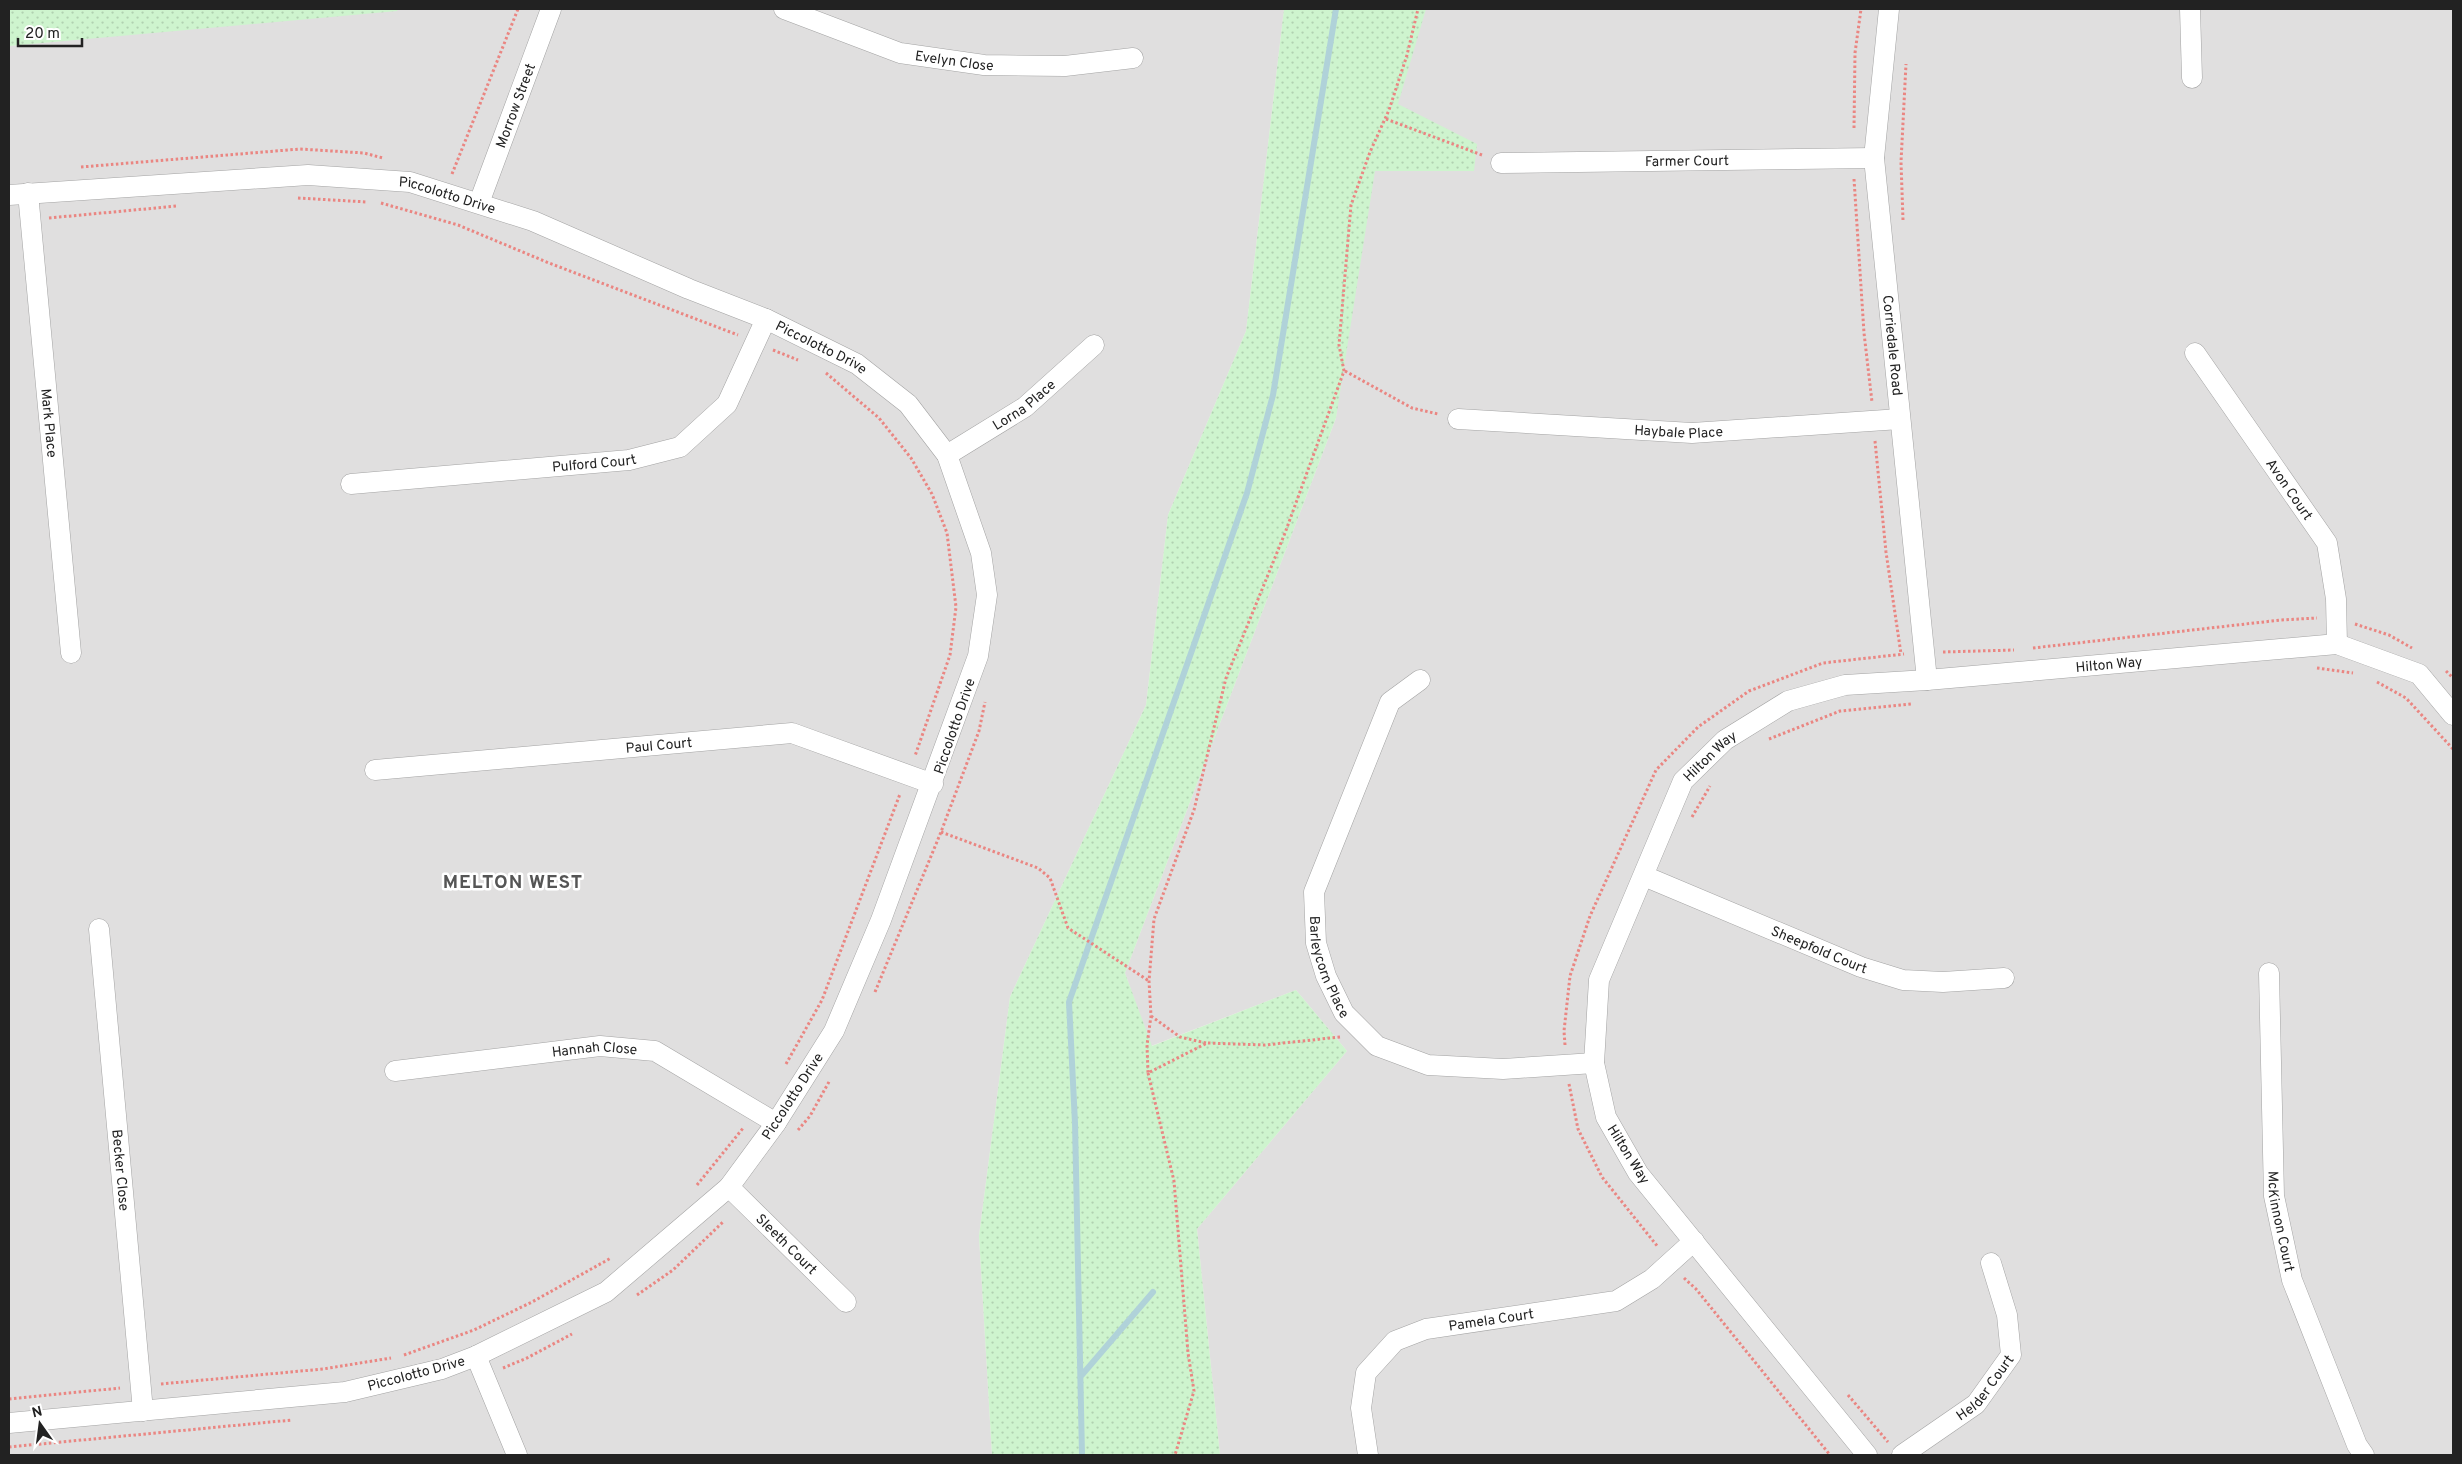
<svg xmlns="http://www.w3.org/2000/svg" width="2462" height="1464" font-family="Overpass,sans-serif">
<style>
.residential{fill:#e0dfdf}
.park{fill:url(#park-dots)}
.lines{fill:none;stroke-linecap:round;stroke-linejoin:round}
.stream{stroke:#b0d2d9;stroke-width:6}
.minor-casing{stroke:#a3a3a3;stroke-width:21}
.path{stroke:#ea8682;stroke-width:3;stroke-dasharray:2.5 2.5;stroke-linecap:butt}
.minor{stroke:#fff;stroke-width:20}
.labels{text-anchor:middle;stroke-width:5;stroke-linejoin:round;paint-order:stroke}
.street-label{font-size:14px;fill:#222;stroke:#fff}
.district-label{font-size:19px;font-weight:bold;letter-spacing:1px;fill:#555;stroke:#fff}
</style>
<defs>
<pattern id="park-dots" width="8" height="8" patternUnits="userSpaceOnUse" patternTransform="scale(1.25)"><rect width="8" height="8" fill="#cef4ce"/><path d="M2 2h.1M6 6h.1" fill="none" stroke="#b1d1b1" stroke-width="1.8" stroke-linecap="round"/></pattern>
</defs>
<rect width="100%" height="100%" fill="#f1eeea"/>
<!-- residential -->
<path class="residential" d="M 389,9 L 1284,9 L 1246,331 L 1168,515 L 1146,705 L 1010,997 L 979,1236 L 992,1455 L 9,1455 L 9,46 Z
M 1415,9 L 2453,9 L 2453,1455 L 1220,1455 L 1197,1229 L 1347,1051 L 1296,990 L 1151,1046 L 1125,973 L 1336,418 L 1358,173 Z"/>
<!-- park -->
<path class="park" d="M 9,9 L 398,9 L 397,11 L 9,46 Z
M 1284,9 L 1426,9 L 1398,104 L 1477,144 L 1474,171 L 1375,171 L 1336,418 L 1125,973 L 1152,1046 L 1296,990 L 1347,1051 L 1197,1229 L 1220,1455 L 992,1455 L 979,1236 L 1010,997 L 1146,705 L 1168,515 L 1246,331 Z"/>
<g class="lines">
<!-- stream -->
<path class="stream" d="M 1081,1376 L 1153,1292
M 1082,1455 L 1075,1123 L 1069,1002 L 1247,493 L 1273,395 L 1336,9"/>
<defs>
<g id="minor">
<path id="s1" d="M 784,9 L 900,53 L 984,65 L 1065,66 L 1133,58"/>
<path id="s2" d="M 1889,9 L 1874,158 L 1927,680"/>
<path d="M 2190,9 L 2192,78"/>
<path id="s3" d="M 1501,163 L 1874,158"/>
<path id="s4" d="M 28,193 L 71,653"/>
<path id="s5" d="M 9,195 L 308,175 L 410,182 L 533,221 L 689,289 L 766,319 L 857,364 L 908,404 L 947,455 L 981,553 L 987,595 L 978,656 L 881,920 L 834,1031 L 776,1123 L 729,1187 L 606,1292 L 476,1356 L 442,1369 L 345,1392 L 9,1423"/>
<path id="s6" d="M 479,203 L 551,9"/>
<path id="s7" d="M 2195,353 L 2327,543 L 2336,599 L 2337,644"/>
<path id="s8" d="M 1458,419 L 1692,433 L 1900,419"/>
<path id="s9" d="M 947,455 L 1025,407 L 1094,345"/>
<path id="s10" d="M 351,484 L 629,460 L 680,447 L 727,404 L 766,319"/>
<path id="s11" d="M 1420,680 L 1390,702 L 1314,892 L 1316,943 L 1326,976 L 1344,1013 L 1377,1046 L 1428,1065 L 1503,1069 L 1594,1063"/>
<path id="s12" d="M 375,770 L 792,733 L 933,784"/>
<path id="s13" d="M 1644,876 L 1861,967 L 1903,980 L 1943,982 L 2004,978"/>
<path id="s14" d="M 99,929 L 143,1411"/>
<path id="s15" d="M 2269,973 L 2274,1196 L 2292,1280 L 2357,1445 L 2364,1455"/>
<path id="s16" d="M 395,1071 L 600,1046 L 655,1051 L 776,1123"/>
<path id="s17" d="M 729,1187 L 846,1302"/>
<path d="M 476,1356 L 517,1455"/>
<path id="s18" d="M 1368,1455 L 1361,1408 L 1366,1373 L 1395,1341 L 1426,1329 L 1616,1301 L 1652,1279 L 1694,1241"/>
<path id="s19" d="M 1867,1455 L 1638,1173 L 1606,1117 L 1594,1063 L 1599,980 L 1683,781 L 1725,740 L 1788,701 L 1845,685 L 1927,680 L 2337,644 L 2419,674 L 2453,715"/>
<path id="s20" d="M 1902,1455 L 1976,1404 L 2011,1355 L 2007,1315 L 1991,1263"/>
</g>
</defs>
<!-- minor casing -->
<use href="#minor" class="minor-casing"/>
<!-- path -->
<path class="path" d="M 1386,119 L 1482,155
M 1854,128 L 1855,53 L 1861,9
M 81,167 L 300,149 L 364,153 L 383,158
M 452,174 L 518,9
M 1854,179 L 1864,333 L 1872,402
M 298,198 L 367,202
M 381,203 L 458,225 L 549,263 L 738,335
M 49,218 L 177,206
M 1903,220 L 1901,162 L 1906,64
M 773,350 L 798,360
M 1345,371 L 1412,408 L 1438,414
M 826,373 L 879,418 L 911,458 L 932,494 L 947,533 L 956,607 L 950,655 L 915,756
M 1875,441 L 1886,552 L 1901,654
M 2355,624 L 2389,635 L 2412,648
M 2033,648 L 2281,620 L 2317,618
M 1943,652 L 2014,650
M 2317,668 L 2353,673
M 2446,671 L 2453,678
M 2377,682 L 2406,698 L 2453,749
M 1769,739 L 1840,711 L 1912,704
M 1692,817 L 1710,786
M 941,832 L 1038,868 L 1050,878 L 1068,928 L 1149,981
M 875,992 L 941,832 L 979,731 L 985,702
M 1151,1016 L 1180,1037 L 1206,1043
M 1340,1037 L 1265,1045 L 1207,1043 L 1148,1073 L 1147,1045 L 1151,1016 L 1149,981 L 1154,919 L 1194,810 L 1226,678 L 1285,533 L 1344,371 L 1339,345 L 1351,205 L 1370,152 L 1389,110 L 1407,55 L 1418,9
M 1565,1045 L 1564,1031 L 1570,976 L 1590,916 L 1656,770 L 1698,727 L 1749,691 L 1823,663 L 1904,654
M 786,1064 L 822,1000 L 900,794
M 1148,1073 L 1174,1181 L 1188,1353 L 1194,1391 L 1175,1455
M 1569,1084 L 1578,1129 L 1602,1177 L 1658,1247
M 798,1130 L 810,1116 L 830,1080
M 697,1185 L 744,1127
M 1684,1278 L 1696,1289 L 1830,1455
M 637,1295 L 673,1270 L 723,1222
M 404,1355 L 474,1330 L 532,1302 L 611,1258
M 503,1368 L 527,1358 L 572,1334
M 161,1384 L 323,1369 L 391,1358
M 1848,1395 L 1888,1442
M 9,1399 L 120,1388
M 9,1447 L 292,1420"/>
<!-- minor -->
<use href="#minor" class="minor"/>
</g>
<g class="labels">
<!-- street labels -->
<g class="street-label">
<text dy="5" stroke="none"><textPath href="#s1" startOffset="179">Evelyn Close</textPath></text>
<text dy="5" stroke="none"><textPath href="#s6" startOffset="104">Morrow Street</textPath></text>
<text dy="5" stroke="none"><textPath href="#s3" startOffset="186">Farmer Court</textPath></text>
<text dy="5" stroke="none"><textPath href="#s5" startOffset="441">Piccolotto Drive</textPath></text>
<text dy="5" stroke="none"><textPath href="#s2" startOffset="338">Corriedale Road</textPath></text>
<text dy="5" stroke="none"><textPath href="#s5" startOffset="846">Piccolotto Drive</textPath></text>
<text dy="5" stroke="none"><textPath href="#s9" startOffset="92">Lorna Place</textPath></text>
<text dy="5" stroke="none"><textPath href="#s4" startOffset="231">Mark Place</textPath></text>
<text dy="5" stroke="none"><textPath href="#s8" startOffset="221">Haybale Place</textPath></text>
<text dy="5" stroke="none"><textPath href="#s10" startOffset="244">Pulford Court</textPath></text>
<text dy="5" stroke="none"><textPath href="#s7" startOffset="166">Avon Court</textPath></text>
<text dy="5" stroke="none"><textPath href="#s19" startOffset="1239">Hilton Way</textPath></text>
<text transform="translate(954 726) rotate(-71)" y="5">Piccolotto Drive</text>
<text dy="5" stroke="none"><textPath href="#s12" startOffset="285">Paul Court</textPath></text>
<text dy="5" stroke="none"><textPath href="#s19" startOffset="819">Hilton Way</textPath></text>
<text dy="5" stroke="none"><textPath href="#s13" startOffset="190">Sheepfold Court</textPath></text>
<text dy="5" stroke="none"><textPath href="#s11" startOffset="319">Barleycorn Place</textPath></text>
<text dy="5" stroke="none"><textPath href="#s16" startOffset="201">Hannah Close</textPath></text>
<text transform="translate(792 1096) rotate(-57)" y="5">Piccolotto Drive</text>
<text transform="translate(1629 1154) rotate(58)" y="5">Hilton Way</text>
<text dy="5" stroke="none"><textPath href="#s14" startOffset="242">Becker Close</textPath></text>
<text dy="5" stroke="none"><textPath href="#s15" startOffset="249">McKinnon Court</textPath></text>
<text dy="5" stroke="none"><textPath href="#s17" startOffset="81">Sleeth Court</textPath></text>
<text dy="5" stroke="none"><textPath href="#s18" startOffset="225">Pamela Court</textPath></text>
<text transform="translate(416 1373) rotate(-15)" y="5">Piccolotto Drive</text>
<text dy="5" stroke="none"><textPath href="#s20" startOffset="108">Helder Court</textPath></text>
</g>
<!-- district labels -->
<g class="district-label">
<text x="513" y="888">MELTON WEST</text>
</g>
</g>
<!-- border -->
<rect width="2462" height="1464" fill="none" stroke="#222222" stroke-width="20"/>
<!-- north arrow -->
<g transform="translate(40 1424) rotate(346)" stroke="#ffffff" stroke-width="4" paint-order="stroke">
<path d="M0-4L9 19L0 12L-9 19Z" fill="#222222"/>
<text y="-8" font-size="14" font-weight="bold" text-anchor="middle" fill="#222222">N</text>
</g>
<!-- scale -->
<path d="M18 38v8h64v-8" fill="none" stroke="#222222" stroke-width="2.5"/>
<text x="25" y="38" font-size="15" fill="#222222" stroke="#ffffff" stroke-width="4" paint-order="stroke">20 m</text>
</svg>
